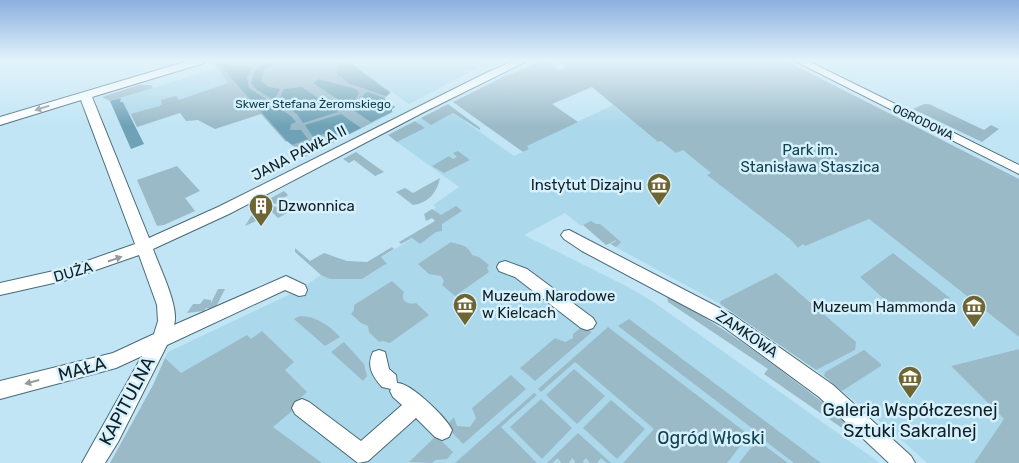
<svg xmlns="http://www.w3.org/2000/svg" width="1019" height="463" font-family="Rubik,sans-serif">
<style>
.built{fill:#acd8eb}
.green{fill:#9bbac8}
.forest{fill:#6fa2b6}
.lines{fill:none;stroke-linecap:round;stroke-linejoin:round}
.minor-casing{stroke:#496a77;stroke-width:2}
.minor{fill:#fff;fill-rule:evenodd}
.oneway{fill:#949a9d}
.labels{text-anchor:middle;stroke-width:5;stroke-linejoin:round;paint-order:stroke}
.far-park-label{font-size:12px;fill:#134050;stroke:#d4f1fd}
.far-street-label{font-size:12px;fill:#121f25;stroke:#d4f1fd}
.park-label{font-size:15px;fill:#134050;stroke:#d4f1fd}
.street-label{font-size:15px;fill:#121f25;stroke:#d4f1fd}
.poi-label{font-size:15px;fill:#121f25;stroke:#d4f1fd;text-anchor:end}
.near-street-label{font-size:18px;fill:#121f25;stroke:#d4f1fd}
.near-poi-label{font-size:18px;fill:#121f25;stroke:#d4f1fd}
.near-park-label{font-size:18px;fill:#134050;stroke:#d4f1fd}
</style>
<rect width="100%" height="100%" fill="#c1e5f5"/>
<!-- built -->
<path class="built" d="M 349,61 L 490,61 L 409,104 Z
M 217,68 L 228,83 L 233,82 L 137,127 L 123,102 L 120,102 L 121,98 Z
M 613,105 L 658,142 L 661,141 L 676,153 L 683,150 L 712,173 L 708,175 L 791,240 L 798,248 L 803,244 L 806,245 L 869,219 L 1019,337 L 1019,349 L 951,366 L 1004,419 L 974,463 L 927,463 L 893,432 L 816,370 L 735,312 L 610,244 L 606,245 L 584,225 L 581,226 L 565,213 L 524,235 L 628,287 L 652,301 L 880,463 L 301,463 L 181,373 L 165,358 L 168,352 L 299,290 L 321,275 L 328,272 L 356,273 L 444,219 L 433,210 L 436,207 L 433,205 L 459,187 L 397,142 L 424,128 L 416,121 L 421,118 L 431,125 L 453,113 L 514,156 L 529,149 L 526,146 Z"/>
<!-- green -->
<path class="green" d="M 217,61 L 349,61 L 391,92 L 384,99 L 395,107 L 391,110 L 393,112 L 305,157 L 288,141 L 286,142 L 261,114 L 215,129 L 198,120 L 186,121 L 180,113 L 137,127 L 131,114 L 159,106 L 162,104 L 161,100 L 176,96 L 179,100 L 228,83 L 213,62 Z
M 541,61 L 547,61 L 558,70 L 566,67 L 560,61 L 786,61 L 1019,179 L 1019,337 L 869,219 L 805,246 L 803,244 L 798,248 L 791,240 L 707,175 L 711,173 L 683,150 L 676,153 L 661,141 L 658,142 L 592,87 L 552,104 L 578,122 L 527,146 L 529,149 L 523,152 L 453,102 L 503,77 Z
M 139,85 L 151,85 L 153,88 L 110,101 L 102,97 Z
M 448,104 L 480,128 L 480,130 L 453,113 L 431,125 L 421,118 Z
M 924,104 L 929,104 L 984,130 L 991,125 L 999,129 L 982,142 L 913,109 Z
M 415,121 L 425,128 L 397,142 L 388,135 Z
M 458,151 L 470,160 L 444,173 L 432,166 L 449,156 L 453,159 L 457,157 L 453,153 Z
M 356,152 L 384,172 L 375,176 L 354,160 L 349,163 L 343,159 Z
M 177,166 L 200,191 L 185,198 L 195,211 L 164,225 L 157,226 L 137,180 Z
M 440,178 C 437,193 428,203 413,205 L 396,192 L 405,188 L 413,193 Z
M 284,191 L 288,195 L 284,198 L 284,202 L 280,204 L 264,203 L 263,205 L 278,207 L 285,203 L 289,207 L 289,212 L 278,218 L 272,212 L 264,215 L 265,217 L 245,226 L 258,205 Z
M 456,206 L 462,211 L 442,224 L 442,231 L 436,232 L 420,244 L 412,238 L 401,244 L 399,242 L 435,221 L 432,218 L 426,221 L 424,214 L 432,209 L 441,215 Z
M 591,221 L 596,224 L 600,224 L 621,242 L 616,247 L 611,244 L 616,241 L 616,240 L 606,245 L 583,225 Z
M 451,242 C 462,246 467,244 472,255 L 479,257 L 489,265 L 487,268 L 489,272 L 455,296 L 442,285 L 444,281 L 441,276 L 429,274 L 418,264 Z
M 392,247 L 394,249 L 381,257 L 387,264 L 384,265 L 362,279 L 330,279 L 321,275 L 295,252 L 295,248 L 310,261 L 324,253 L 347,261 L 367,262 Z
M 893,253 L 950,298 L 898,312 L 860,277 Z
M 776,273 L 856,342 L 855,350 L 816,370 L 720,304 L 721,301 Z
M 392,281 L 404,292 C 400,301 408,305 416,303 L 429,315 L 390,343 L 383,341 L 379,342 L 369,332 L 368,326 L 361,323 L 351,314 L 354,310 L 354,305 Z
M 218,289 L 225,289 L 215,309 L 206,308 L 204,311 L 187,313 L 193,304 L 200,304 L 204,299 L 211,300 L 211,303 Z
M 667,296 C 723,326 772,363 822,402 L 826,400 L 860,432 L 855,437 L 764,374 L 768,369 L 668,302 Z
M 300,316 C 316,316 330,326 340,337 L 325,346 L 294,319 Z
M 629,319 L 821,463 L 794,463 L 760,437 L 761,435 L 618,326 Z
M 583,326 L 592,332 L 535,381 L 520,368 L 555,338 L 565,342 L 573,338 L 573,334 Z
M 608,327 L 749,435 L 727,463 L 623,463 L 654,429 L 575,362 L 541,392 L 538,389 Z
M 262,331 L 294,362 L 285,370 L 307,392 L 295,403 L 298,406 L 273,427 L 322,463 L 110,463 L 153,385 L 165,358 L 181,373 L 247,335 L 251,339 Z
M 344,342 L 364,364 L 367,376 L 363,381 L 331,352 Z
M 1019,349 L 1019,463 L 974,463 L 1004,419 L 951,366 Z
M 864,350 L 881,364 L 881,366 L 842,391 L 824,376 L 825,372 Z
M 574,369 L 605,396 L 577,424 L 546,395 Z
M 511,375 L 526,389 L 463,444 L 446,426 L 454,417 L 457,426 L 470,427 L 476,418 L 472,408 Z
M 534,393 L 537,395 L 501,427 L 537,463 L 455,463 Z
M 541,399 L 572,428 L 542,459 L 510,427 Z
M 611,400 L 645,429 L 617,459 L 583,428 Z
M 578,433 L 611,463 L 607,463 L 601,458 L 597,463 L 590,463 L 586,458 L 583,461 L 584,463 L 574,463 L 575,461 L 572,458 L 569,463 L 561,463 L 558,458 L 552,463 L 547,463 Z
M 436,436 L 453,452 L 447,459 L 436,460 L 432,463 L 409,462 Z
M 757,440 L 788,463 L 739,463 Z"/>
<!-- forest -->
<path class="forest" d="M 269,61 L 279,61 L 264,70 L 261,81 L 269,87 L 280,89 L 274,100 L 257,90 L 251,83 L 255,70 Z
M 336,61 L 347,61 L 390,93 L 386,96 L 350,84 L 337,74 Z
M 217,62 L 252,68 L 247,78 L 249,88 L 291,116 L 296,122 L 291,124 L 290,130 L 301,130 L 308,139 L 292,145 L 287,141 Z
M 319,79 L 356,89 L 359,93 L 352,105 L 348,106 L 313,83 Z
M 302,87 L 338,112 L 303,123 L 297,114 L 278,102 L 284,89 Z
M 368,92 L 384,98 L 395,107 L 392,109 L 392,112 L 371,122 L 353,110 L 365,93 Z
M 121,98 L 120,102 L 123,102 L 144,144 L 131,149 L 110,101 Z
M 341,114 L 361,128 L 347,135 L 327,133 L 313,137 L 305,125 Z"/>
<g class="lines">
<defs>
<path id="minor" d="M 188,61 L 205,61 L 204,63 L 92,97 L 149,238 L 218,207 L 484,74 L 513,61 L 527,61 L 424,112 L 229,214 L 153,249 C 159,267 180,307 174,325 L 286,276 L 305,285 L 307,290 L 305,295 L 299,296 L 285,290 L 167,345 L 118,442 L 105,463 L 82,463 L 142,356 L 116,368 L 0,399 L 0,381 L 113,353 L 154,334 L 158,321 L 157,305 L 139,255 L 67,280 L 0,295 L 0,283 L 67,268 L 135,244 L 81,100 L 0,125 L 0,117 Z
M 795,61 L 808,61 L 1019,165 L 1019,174 Z
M 569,230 L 733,315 L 833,385 L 911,456 L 915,463 L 889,463 L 819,397 L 721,325 L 582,251 L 564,239 L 561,235 L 564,231 Z
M 505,261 L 527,269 L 593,318 L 596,323 L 593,328 L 587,330 L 581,328 L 515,277 L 499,271 L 497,267 L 499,263 Z
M 379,350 L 385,352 L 389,369 L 396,375 L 397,383 C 410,382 447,418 452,430 L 449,437 L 442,440 L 435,437 L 416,418 L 368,461 L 358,463 L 295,414 L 292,408 L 295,402 L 302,399 L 309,402 L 361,441 L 402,405 L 393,397 L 390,391 L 391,389 L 382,387 C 373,377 366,366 373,352 Z"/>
</defs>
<!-- minor casing -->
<use href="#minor" class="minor-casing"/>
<!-- minor -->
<use href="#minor" class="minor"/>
</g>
<!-- one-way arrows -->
<defs><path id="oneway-solid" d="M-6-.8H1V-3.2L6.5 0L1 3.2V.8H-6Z" transform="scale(1.25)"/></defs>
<g class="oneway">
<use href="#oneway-solid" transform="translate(42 108) rotate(163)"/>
<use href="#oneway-solid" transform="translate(115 259) rotate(-19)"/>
<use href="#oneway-solid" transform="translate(32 382) rotate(165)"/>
</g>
<!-- sky -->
<linearGradient id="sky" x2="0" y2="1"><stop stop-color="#8bafdf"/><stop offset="0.48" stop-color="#e3f3fa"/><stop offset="1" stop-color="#e3f3fa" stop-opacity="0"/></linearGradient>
<rect width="1019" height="126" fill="url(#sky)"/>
<!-- icons -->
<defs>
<symbol id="museum-pin" viewBox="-11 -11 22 30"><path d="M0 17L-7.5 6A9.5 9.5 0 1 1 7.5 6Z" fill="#6e6532" stroke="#d4f1fd"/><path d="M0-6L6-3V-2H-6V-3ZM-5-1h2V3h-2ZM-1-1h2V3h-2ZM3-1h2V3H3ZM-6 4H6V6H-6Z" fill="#fff"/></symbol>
<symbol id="building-pin" viewBox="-11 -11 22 30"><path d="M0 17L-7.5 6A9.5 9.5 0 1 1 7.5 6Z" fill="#6e6532" stroke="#d4f1fd"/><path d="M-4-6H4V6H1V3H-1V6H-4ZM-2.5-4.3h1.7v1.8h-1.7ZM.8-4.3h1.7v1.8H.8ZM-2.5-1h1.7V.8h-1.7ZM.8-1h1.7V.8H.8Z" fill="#fff"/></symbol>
</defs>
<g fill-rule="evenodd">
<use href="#museum-pin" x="645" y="171" width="28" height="38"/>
<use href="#building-pin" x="247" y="192" width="28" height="38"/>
<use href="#museum-pin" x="451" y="291" width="28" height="38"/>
<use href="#museum-pin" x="960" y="293" width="28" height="38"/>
<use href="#museum-pin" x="896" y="364" width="28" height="38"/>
</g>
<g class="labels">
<!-- far-park labels -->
<g class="far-park-label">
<text x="313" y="108">Skwer Stefana Żeromskiego</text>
</g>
<!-- far-street labels -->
<g class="far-street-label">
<text transform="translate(923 122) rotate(26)" y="4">OGRODOWA</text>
</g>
<!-- park labels -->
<g class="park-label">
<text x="810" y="155">Park im.<tspan x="810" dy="17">Stanisława Staszica</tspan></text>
</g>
<!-- street labels -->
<g class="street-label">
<text transform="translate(299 153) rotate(-27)" y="5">JANA PAWŁA II</text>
<text transform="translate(73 272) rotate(-16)" y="5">DUŻA</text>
<text transform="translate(747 334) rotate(34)" y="5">ZAMKOWA</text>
</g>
<!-- poi labels -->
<g class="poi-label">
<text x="642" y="190">Instytut Dizajnu</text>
<text x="278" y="211" text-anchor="start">Dzwonnica</text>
<text x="482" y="301" text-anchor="start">Muzeum Narodowe<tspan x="482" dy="17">w Kielcach</tspan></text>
<text x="956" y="312">Muzeum Hammonda</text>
</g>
<!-- near-street labels -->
<g class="near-street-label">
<text transform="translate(82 369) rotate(-15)" y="6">MAŁA</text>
<text transform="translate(127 401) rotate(-62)" y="6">KAPITULNA</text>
</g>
<!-- near-poi labels -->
<g class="near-poi-label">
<text x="910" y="416">Galeria Współczesnej<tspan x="910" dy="21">Sztuki Sakralnej</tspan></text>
</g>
<!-- near-park labels -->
<g class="near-park-label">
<text x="711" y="444">Ogród Włoski</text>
</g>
</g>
</svg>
